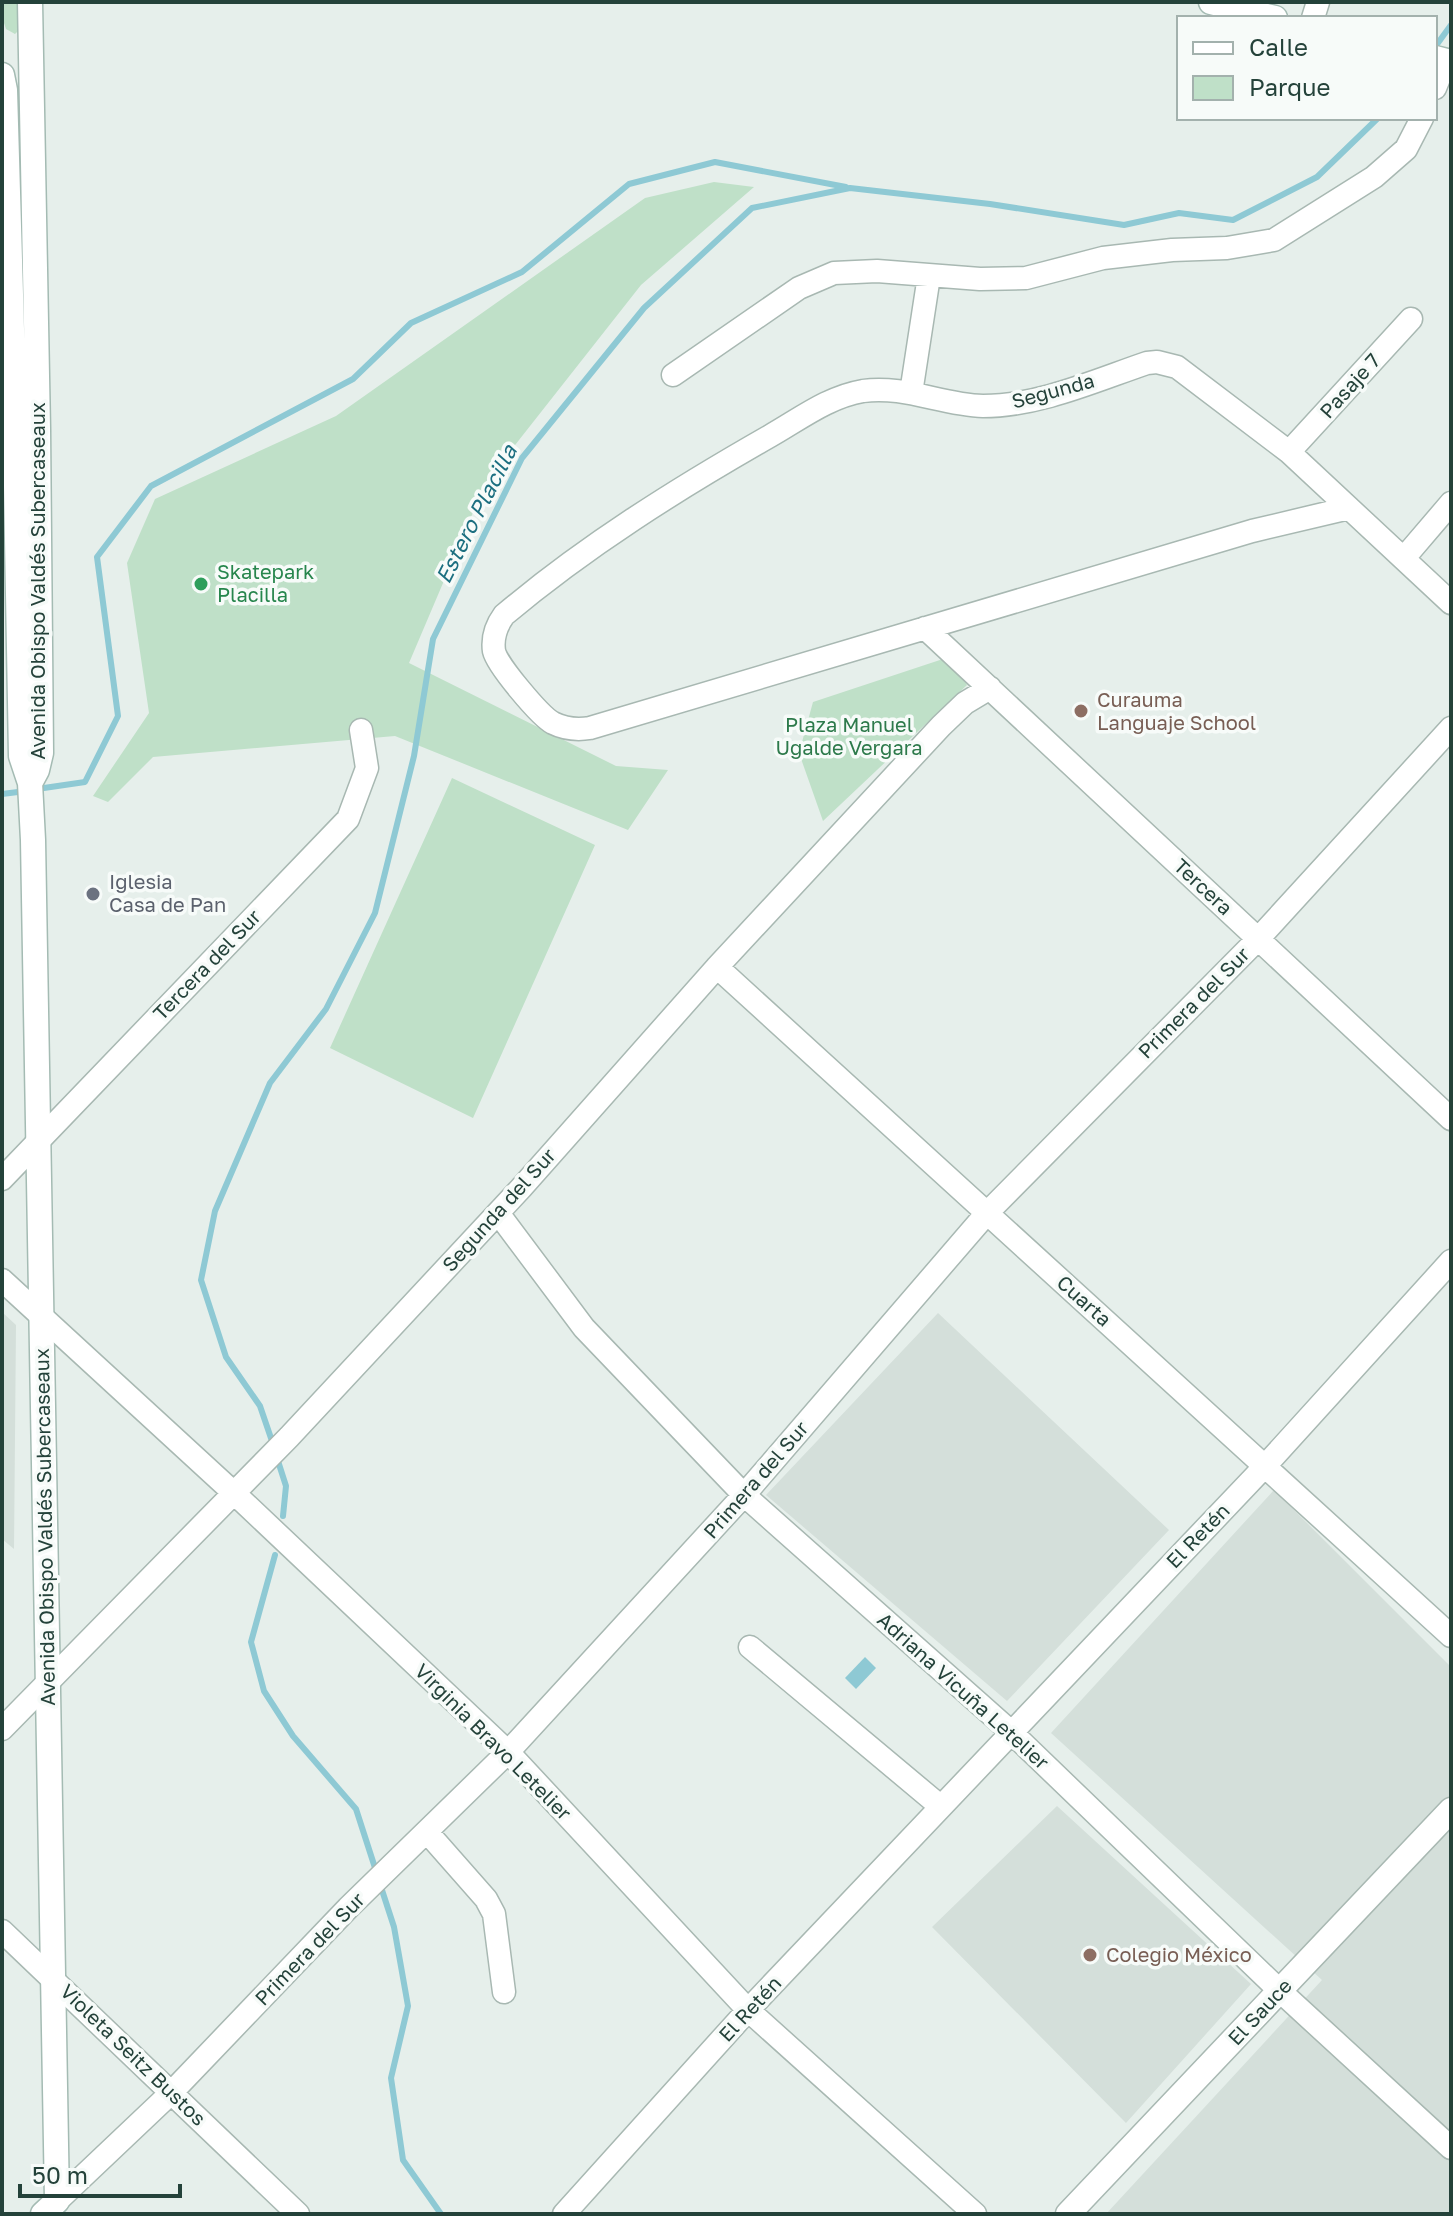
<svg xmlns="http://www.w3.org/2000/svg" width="1453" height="2216" font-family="'Golos Text',sans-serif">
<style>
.built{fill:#d4dfda}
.green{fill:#bfe0c8}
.water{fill:#8ec9d4}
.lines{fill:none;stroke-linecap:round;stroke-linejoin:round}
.stream{stroke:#8ec9d4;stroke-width:6}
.minor-casing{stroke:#a8b8b2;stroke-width:25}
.tertiary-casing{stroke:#a8b8b2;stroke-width:27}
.secondary-casing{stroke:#a4bbb3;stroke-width:27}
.minor{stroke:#fff;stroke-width:22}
.tertiary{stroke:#fff;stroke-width:24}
.secondary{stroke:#fff;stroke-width:24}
.leisure-dot{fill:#2e9e5b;stroke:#f7fbf9;stroke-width:3}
.education-dot{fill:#8d6e63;stroke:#f7fbf9;stroke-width:3}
.worship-dot{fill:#6b7280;stroke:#f7fbf9;stroke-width:3}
.labels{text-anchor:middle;stroke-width:7;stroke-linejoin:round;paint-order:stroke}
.street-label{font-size:20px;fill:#24423a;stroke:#f7fbf9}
.leisure-label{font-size:20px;fill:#27864d;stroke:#f7fbf9;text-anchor:start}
.education-label{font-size:20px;fill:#785e54;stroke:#f7fbf9;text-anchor:start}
.park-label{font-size:20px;fill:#2d7a4b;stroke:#f7fbf9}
.worship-label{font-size:20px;fill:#5b616d;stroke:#f7fbf9;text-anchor:start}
.water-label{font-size:22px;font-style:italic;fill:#1c6f80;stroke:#f7fbf9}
</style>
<rect width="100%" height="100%" fill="#e6efeb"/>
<!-- built -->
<path class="built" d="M 2,1312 L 16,1325 L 14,1549 L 2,1539 Z
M 938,1313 L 1169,1530 L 1007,1701 L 766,1495 Z
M 1274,1490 L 1451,1667 L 1451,2214 L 1106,2214 L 1322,1980 L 1051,1733 Z
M 1057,1806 L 1251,1984 L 1126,2123 L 932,1927 Z"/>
<!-- green -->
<path class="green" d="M 2,2 L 21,2 L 20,29 L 15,34 L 6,29 L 2,17 Z
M 714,182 L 754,187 L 641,285 L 486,482 L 409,663 L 616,766 L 668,770 L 628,830 L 395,736 L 153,757 L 108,802 L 93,796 L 149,713 L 127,563 L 155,499 L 336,416 L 645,198 Z
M 949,657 L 967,685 L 823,821 L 799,753 L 813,702 Z
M 452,778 L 595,845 L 473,1118 L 330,1048 Z"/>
<!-- water -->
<path class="water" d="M 865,1657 L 876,1668 L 856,1689 L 845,1678 Z"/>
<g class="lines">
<!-- stream -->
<path class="stream" d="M 1435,47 L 1451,25
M 37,789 L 85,782 L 118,716 L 97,557 L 151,486 L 353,379 L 411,323 L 522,272 L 629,184 L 715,162 L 846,187
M 2,794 L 26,791
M 274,1447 L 260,1406 L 226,1357 L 201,1280 L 215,1211 L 270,1083 L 326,1009 L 375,913 L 414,756 L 433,639 L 522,458 L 644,308 L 752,208 L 850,188 L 990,204 L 1124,225 L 1179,213 L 1233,220 L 1317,177 L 1378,118
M 277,1458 L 286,1486 L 283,1516
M 275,1555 L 251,1642 L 264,1691 L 293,1736 L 356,1809 L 377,1874
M 380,1884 L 394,1927 L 408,2006 L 391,2078 L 403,2160 L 441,2214"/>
<defs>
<path id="minor" d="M 1313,18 L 1318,2
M 1435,88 L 1446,61
M 673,375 L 799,288 L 834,273 L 877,271 L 980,279 L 1026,278 L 1103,258 L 1172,250 L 1227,248 L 1274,240 L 1374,177 L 1406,149 L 1422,118
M 911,393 L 929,276
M 1289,452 L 1411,319
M 1349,508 L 1252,531 L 590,728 C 577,730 565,729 553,723 C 540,716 497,665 494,651 C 492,637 496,626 504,615 C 586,546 677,489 770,436 C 800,419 828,397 863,391 C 904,385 942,405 983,406 C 1039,406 1094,381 1147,363 L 1157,362 L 1177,367 L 1289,452 L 1451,603
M 1404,558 L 1451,503
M 925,628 L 1451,1119
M 717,967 L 1451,1636
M 2,1179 L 348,819 L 367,768 L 361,730
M 498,1213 L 584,1328 L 744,1495 L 1011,1732 L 1280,1991 L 1451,2148
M 2,1280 L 235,1494 L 508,1752 L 748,2010 L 975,2214
M 750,1647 L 940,1806
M 2,1729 L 289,1437 L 522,1187 L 717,967 L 941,726 L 965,703 L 990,688
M 427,1832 L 486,1899 L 494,1914 L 504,1992
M 2,1931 L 298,2214
M 57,2201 L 171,2093 L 348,1908 L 508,1752 L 744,1495 L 987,1213 L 1258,939 L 1451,728
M 564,2214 L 748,2010 L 1265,1466 L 1451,1261"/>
<path id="tertiary" d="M 1068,2214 L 1451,1810"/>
<path id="secondary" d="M 30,2 L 38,429 L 41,753 L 37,770 L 30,783
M 1211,2 L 1275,18
M 1435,58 L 1451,62
M 2,75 L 5,90 L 15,431 L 21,756 L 30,783 L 33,840 L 57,2201 L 43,2214"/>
</defs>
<!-- minor casing -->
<use href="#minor" class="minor-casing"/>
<!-- tertiary casing -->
<use href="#tertiary" class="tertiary-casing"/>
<!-- secondary casing -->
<use href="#secondary" class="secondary-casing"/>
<!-- minor -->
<use href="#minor" class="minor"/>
<!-- tertiary -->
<use href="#tertiary" class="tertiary"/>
<!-- secondary -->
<use href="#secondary" class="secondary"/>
</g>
<!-- markers -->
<circle class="leisure-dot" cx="201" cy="584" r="8"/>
<g class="education-dot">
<circle cx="1081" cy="711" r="8"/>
<circle cx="1090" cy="1955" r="8"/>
</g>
<circle class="worship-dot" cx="93" cy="894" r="8"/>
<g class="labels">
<!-- street labels -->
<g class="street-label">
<text transform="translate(1350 386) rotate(-48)" y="7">Pasaje 7</text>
<text transform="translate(1053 391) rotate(-15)" y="7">Segunda</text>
<text transform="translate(38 581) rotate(-90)" y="7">Avenida Obispo Valdés Subercaseaux</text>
<text transform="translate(1203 887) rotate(43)" y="7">Tercera</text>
<text transform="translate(207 965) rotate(-46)" y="7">Tercera del Sur</text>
<text transform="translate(1194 1003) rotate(-45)" y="7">Primera del Sur</text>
<text transform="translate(499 1210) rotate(-48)" y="7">Segunda del Sur</text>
<text transform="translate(1084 1301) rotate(42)" y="7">Cuarta</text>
<text transform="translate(756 1480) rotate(-49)" y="7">Primera del Sur</text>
<text transform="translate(45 1527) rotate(-91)" y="7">Avenida Obispo Valdés Subercaseaux</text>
<text transform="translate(1198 1536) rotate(-46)" y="7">El Retén</text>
<text transform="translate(963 1691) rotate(42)" y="7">Adriana Vicuña Letelier</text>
<text transform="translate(493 1742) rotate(45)" y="7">Virginia Bravo Letelier</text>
<text transform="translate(310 1949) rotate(-46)" y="7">Primera del Sur</text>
<text transform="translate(750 2009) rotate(-47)" y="7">El Retén</text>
<text transform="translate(1260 2012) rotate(-47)" y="7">El Sauce</text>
<text transform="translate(133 2055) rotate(44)" y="7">Violeta Seitz Bustos</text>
</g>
<!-- leisure labels -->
<g class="leisure-label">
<text x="217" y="579">Skatepark<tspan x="217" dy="23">Placilla</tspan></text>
</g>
<!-- education labels -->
<g class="education-label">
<text x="1097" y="707">Curauma<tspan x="1097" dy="23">Languaje School</tspan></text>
<text x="1106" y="1962">Colegio México</text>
</g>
<!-- park labels -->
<g class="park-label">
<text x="849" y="732">Plaza Manuel<tspan x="849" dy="23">Ugalde Vergara</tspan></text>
</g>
<!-- worship labels -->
<g class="worship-label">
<text x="109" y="889">Iglesia<tspan x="109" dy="23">Casa de Pan</tspan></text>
</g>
<!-- water labels -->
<g class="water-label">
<text transform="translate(476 514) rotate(-63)" y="8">Estero Placilla</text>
</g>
</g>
<!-- border -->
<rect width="1453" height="2216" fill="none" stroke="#24423a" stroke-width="8"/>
<!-- legend -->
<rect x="1177" y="16" width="260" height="104" fill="#f7fbf9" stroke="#a3b1ad" stroke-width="2"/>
<rect x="1193" y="42" width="40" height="12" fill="#ffffff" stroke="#a3b1ad" stroke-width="2"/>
<text x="1249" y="56" font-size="24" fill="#24423a">Calle</text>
<rect x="1193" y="76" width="40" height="24" fill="#bfe0c8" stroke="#a3b1ad" stroke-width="2"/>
<text x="1249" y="96" font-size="24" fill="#24423a">Parque</text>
<!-- scale -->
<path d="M20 2184v12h160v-12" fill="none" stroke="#24423a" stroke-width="4"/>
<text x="32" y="2184" font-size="24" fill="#24423a" stroke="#f7fbf9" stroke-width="6" paint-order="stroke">50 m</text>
</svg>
